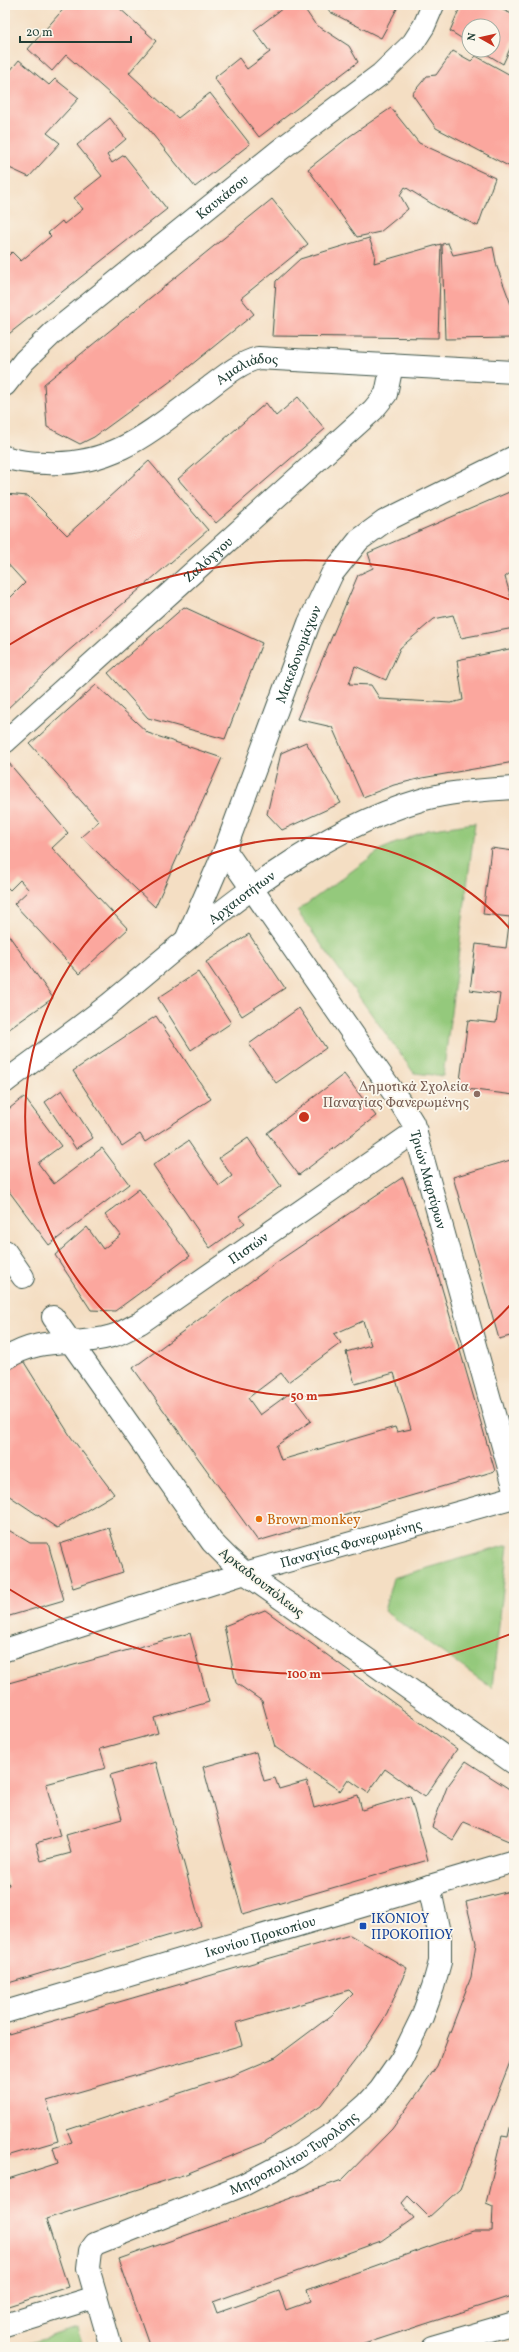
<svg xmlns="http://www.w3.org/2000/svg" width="519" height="2352" font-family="Vollkorn,serif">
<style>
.green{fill:#94c97b;stroke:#5a8358}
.building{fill:#fba79e;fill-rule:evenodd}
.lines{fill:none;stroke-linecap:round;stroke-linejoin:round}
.pedestrian-casing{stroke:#3f5549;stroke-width:24}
.minor-casing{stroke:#3f5549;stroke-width:24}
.tertiary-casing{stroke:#3f5549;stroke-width:24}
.pedestrian{stroke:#fff;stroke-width:22}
.minor{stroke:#fff;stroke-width:22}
.tertiary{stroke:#fff;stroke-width:22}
.ring{fill:none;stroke:#c8321e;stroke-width:2}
.education-dot{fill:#8d6e63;stroke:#fbf7ec;stroke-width:1.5}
.food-dot{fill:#e8710a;stroke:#fbf7ec;stroke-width:1.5}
.transit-dot{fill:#1a4fb4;stroke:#fbf7ec;stroke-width:1.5}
.labels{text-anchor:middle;stroke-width:3.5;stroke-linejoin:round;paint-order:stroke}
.street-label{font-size:14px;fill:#1f3d34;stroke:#fbf7ec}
.education-label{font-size:14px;fill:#785e54;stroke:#fbf7ec;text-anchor:end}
.food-label{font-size:14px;fill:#c56008;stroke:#fbf7ec;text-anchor:start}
.transit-label{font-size:14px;fill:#164399;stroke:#fbf7ec;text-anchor:start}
.centre{fill:#c8321e;stroke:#fbf7ec;stroke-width:2}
.ring-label{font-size:12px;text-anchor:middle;font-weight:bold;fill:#c8321e;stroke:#fbf7ec;stroke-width:3.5;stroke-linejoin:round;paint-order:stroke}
</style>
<rect width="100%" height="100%" fill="#fbf7ec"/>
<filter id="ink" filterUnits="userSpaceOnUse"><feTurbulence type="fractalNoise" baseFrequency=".025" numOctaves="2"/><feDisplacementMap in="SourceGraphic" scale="8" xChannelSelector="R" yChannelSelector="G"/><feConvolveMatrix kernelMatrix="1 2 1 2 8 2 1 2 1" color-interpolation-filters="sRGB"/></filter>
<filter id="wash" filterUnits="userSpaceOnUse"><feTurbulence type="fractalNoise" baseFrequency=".012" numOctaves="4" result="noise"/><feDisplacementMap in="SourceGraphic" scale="16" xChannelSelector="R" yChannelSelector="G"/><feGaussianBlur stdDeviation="0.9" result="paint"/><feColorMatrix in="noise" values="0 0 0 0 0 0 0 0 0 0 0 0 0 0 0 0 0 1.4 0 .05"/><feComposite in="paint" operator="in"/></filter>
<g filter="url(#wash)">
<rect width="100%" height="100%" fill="#f4dec3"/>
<!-- green -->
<path class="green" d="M 475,823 L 443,1076 L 414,1073 L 297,911 L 382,849 L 427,830 Z
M 508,1545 L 492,1688 L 384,1611 L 393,1578 Z
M 77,2328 L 83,2347 L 13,2347 Z"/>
<g id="blocks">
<!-- building -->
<path class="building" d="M 67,5 L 120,5 L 118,7 L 156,41 L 129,73 L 178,118 L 210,93 L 250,144 L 195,187 L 145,125 L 66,55 L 52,71 L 28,49 Z
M 142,5 L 153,5 L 148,10 Z
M 287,5 L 302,5 L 315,24 L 349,46 L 358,62 L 259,137 L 214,78 L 239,58 L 247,69 L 270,52 L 254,30 Z
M 326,5 L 399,5 L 381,38 L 330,12 Z
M 461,5 L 492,5 L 514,15 L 514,40 L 503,64 L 480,50 L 493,50 L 493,26 L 469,26 L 469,43 L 450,31 Z
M 453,51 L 471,61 L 476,56 L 514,77 L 514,169 L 436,128 L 412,94 L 427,76 L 436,75 Z
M 19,60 L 49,85 L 55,79 L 79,98 L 47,133 L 60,143 L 29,177 L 5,166 L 5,77 Z
M 391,108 L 419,143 L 495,178 L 478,226 L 437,207 L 405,187 L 400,195 L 408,209 L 380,232 L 357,237 L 308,169 L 350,136 Z
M 110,118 L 126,139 L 107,155 L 112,163 L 124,155 L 167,209 L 5,337 L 5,259 L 12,252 L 21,261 L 51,236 L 48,233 L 62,221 L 64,224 L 83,209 L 74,198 L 102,176 L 77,145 Z
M 272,199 L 308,244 L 241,298 L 254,314 L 175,378 L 94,437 L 80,444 L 47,427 L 44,384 Z
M 369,238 L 375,254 L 374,263 L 441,244 L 438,338 L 272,336 L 276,281 L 300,259 Z
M 448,243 L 453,255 L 493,247 L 497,267 L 512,307 L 514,338 L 445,339 L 442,244 Z
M 298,397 L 325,429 L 216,523 L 178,479 L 266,403 L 276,416 Z
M 149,461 L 208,530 L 66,653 L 7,709 L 5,707 L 5,603 L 25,583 L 5,561 L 5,494 L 28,496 L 67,535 Z
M 514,490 L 514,570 L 505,577 L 514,608 L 514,628 L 461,638 L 453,615 L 434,619 L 400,648 L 386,680 L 355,666 L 349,684 L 371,685 L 380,699 L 451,703 L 463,700 L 457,660 L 514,648 L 514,762 L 422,778 L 394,785 L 363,797 L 332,727 L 297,719 L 358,575 L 373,568 L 368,553 Z
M 184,607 L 262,643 L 225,739 L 148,718 L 108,673 Z
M 96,685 L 148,733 L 222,758 L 155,907 L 81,837 L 99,821 L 30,744 Z
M 306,742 L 341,803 L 282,830 L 267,814 L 281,753 Z
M 8,762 L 68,833 L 52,848 L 128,929 L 79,974 L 14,904 L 29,890 L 20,880 L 10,890 L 5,885 L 5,765 Z
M 491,848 L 514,851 L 514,1095 L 459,1088 L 468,1020 L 496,1023 L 500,994 L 470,990 L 476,944 L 506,948 L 510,917 L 483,914 Z
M 5,930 L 53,998 L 5,1032 Z
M 249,934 L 285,988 L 242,1016 L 206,962 Z
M 198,972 L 231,1023 L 191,1050 L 158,998 Z
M 299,1008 L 326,1048 L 276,1083 L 249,1044 Z
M 156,1016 L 211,1099 L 145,1142 L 140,1134 L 122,1146 L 73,1071 Z
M 344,1074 L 376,1116 L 299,1175 L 267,1133 Z
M 62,1090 L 93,1138 L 76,1149 L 45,1102 Z
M 24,1097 L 61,1146 L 38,1163 L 54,1184 L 102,1148 L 129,1184 L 49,1245 L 5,1186 L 5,1112 Z
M 248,1138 L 281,1186 L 239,1216 L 245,1223 L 210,1248 L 153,1165 L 188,1141 L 219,1186 L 232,1176 L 219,1158 Z
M 514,1159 L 514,1335 L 499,1339 L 453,1177 Z
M 403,1177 L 430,1247 L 495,1471 L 258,1541 L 133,1368 L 280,1260 ZM 363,1321 L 371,1345 L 346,1352 L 355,1384 L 394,1373 L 411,1429 L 397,1432 L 395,1427 L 281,1460 L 276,1446 L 311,1421 L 290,1393 L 260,1415 L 248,1398 L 281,1373 L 288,1382 L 341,1343 L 334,1334 Z
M 139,1189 L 190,1256 L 115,1311 L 91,1310 L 55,1255 L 87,1227 L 103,1249 L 121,1235 L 105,1215 Z
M 22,1359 L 71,1437 L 114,1494 L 57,1528 L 5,1493 L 5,1370 Z
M 5,1528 L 30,1543 L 48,1543 L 64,1600 L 6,1617 Z
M 109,1528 L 123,1572 L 73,1588 L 60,1544 Z
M 265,1610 L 457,1749 L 425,1797 L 385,1769 L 368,1793 L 348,1779 L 340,1791 L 275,1747 L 262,1701 L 236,1683 L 224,1626 Z
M 190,1633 L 209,1702 L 154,1718 L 158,1733 L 100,1749 L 106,1768 L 46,1784 L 60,1836 L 36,1843 L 41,1861 L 71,1853 L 66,1835 L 122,1819 L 110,1775 L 156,1762 L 201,1926 L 5,1984 L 5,1886 L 9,1885 L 5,1871 L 5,1684 Z
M 256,1752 L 264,1781 L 275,1778 L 279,1789 L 307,1781 L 314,1808 L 358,1795 L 362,1810 L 410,1796 L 428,1860 L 243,1914 L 203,1767 Z
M 466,1761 L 514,1792 L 514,1837 L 511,1842 L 464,1822 L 453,1840 L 432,1827 L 447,1787 Z
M 514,1890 L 514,2052 L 460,2189 L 429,2217 L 408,2196 L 402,2203 L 414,2218 L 381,2241 L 213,2302 L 217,2313 L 279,2291 L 286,2310 L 311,2301 L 307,2290 L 473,2231 L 492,2231 L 493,2206 L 486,2203 L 502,2136 L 508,2137 L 513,2115 L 514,2295 L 355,2347 L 150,2347 L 119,2259 L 342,2180 L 392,2129 L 437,2066 L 471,1977 L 476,1943 L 466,1902 Z
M 350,1935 L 407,1968 L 387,2014 L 367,2045 L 321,2105 L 263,2143 L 186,2174 L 46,2219 L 68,2287 L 5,2307 L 5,2180 L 58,2163 L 53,2148 L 72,2142 L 67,2130 L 229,2077 L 276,2057 L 332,2015 L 353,1994 L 349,1990 L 236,2023 L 242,2045 L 47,2101 L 58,2141 L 7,2156 L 5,2035 Z"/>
</g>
</g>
<g filter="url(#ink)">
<use href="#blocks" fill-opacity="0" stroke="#3f5549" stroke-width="1"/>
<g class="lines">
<defs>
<path id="pedestrian" d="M 5,1251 L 23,1277
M 53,1317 L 70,1341"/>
<g id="minor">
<path id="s1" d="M 5,385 L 24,361 L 54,332 L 281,149 L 381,74 L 413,43 L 424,26 L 433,5"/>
<path id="s2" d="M 5,457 C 18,462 33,463 47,463 C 117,466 154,428 206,390 C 222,378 239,363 258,358 L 514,372"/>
<path id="s3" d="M 5,742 L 373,410 L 386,394 L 392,365"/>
<path id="s4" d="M 225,850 L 400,1102 L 413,1123 L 514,1486"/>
<path id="s5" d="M 186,940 L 225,850 L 309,623 L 332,574 L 359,540 L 385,521 L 514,457"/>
<path id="s6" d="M 5,1082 C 39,1056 74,1032 107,1006 C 203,927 300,836 421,800 C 451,791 483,790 514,788"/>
<path d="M 70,1341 L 212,1542 L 228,1558 L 245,1573"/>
<path id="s7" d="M 5,1359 C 44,1334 73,1348 112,1336 C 122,1333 131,1327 140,1323 L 416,1131"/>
<path id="s8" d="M 5,2012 L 514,1861"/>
<path d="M 5,2325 L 96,2297"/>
<path id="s9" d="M 111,2347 L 88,2268 L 90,2251 L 95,2244 L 243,2185 L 297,2157 L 335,2132 L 367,2104 L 380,2090 L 401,2060 L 422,2017 L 433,1987 L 440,1962 L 440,1937 L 429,1886"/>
<path d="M 432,2347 L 514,2323"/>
</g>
<g id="tertiary">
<path d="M 245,1573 L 514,1763"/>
<path id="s10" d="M 5,1650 L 245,1573 L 514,1497"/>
</g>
</defs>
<!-- pedestrian casing -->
<use href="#pedestrian" class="pedestrian-casing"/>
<!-- minor casing -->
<use href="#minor" class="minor-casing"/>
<!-- tertiary casing -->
<use href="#tertiary" class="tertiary-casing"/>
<!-- pedestrian -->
<use href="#pedestrian" class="pedestrian"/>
<!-- minor -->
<use href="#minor" class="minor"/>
<!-- tertiary -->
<use href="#tertiary" class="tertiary"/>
</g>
</g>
<!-- distance rings -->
<g class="ring">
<path d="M513 1302A279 279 0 1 1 513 932"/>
<path d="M513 1633A557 557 0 0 1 9 1589M9 645A557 557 0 0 1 513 601"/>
</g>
<!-- markers -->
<circle class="education-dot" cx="477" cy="1094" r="4"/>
<circle class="food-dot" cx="259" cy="1519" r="4"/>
<rect class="transit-dot" x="359" y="1922" width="8" height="8" rx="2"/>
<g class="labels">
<!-- street labels -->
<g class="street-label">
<text dy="5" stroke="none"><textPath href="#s1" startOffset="288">Καυκάσου</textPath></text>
<text dy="5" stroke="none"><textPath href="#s2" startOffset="270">Αμαλιάδος</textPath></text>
<text dy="5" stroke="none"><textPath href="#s3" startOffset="273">Ζαλόγγου</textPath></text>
<text dy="5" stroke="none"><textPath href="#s5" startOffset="307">Μακεδονομάχων</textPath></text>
<text dy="5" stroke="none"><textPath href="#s6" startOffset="300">Αρχαιοτήτων</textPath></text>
<text dy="5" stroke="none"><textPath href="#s4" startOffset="390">Τριών Μαρτύρων</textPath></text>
<text dy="5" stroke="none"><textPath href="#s7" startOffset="273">Πιστών</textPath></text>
<text dy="5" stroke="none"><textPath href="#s10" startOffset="362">Παναγίας Φανερωμένης</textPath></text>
<text transform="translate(262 1582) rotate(38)" y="5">Αρκαδιουπόλεως</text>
<text dy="5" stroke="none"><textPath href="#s8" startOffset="266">Ικονίου Προκοπίου</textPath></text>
<text dy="5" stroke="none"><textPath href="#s9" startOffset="327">Μητροπολίτου Τυρολόης</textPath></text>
</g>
<!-- education labels -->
<g class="education-label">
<text x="469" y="1091">Δημοτικά Σχολεία<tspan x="469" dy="16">Παναγίας Φανερωμένης</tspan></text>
</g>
<!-- food labels -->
<g class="food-label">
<text x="267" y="1524">Brown monkey</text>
</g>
<!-- transit labels -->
<g class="transit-label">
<text x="371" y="1923">ΙΚΟΝΙΟΥ<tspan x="371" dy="16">ΠΡΟΚΟΠΙΟΥ</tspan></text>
</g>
</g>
<circle cx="304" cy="1117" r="6" class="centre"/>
<g class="ring-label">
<text x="304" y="1400">50 m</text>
<text x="304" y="1678">100 m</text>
</g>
<!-- margin -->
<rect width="519" height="2352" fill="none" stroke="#fbf7ec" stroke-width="20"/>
<!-- north arrow -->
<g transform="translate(481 38) rotate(278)"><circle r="19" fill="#fbf7ec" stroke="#a3ada2"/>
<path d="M0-3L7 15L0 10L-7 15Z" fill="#c8321e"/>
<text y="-6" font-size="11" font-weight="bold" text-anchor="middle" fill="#1f3d34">N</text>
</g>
<!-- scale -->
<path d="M20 36v6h111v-6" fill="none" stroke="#1f3d34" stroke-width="2"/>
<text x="26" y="36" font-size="12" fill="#1f3d34" stroke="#fbf7ec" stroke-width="3" paint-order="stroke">20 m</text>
</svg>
